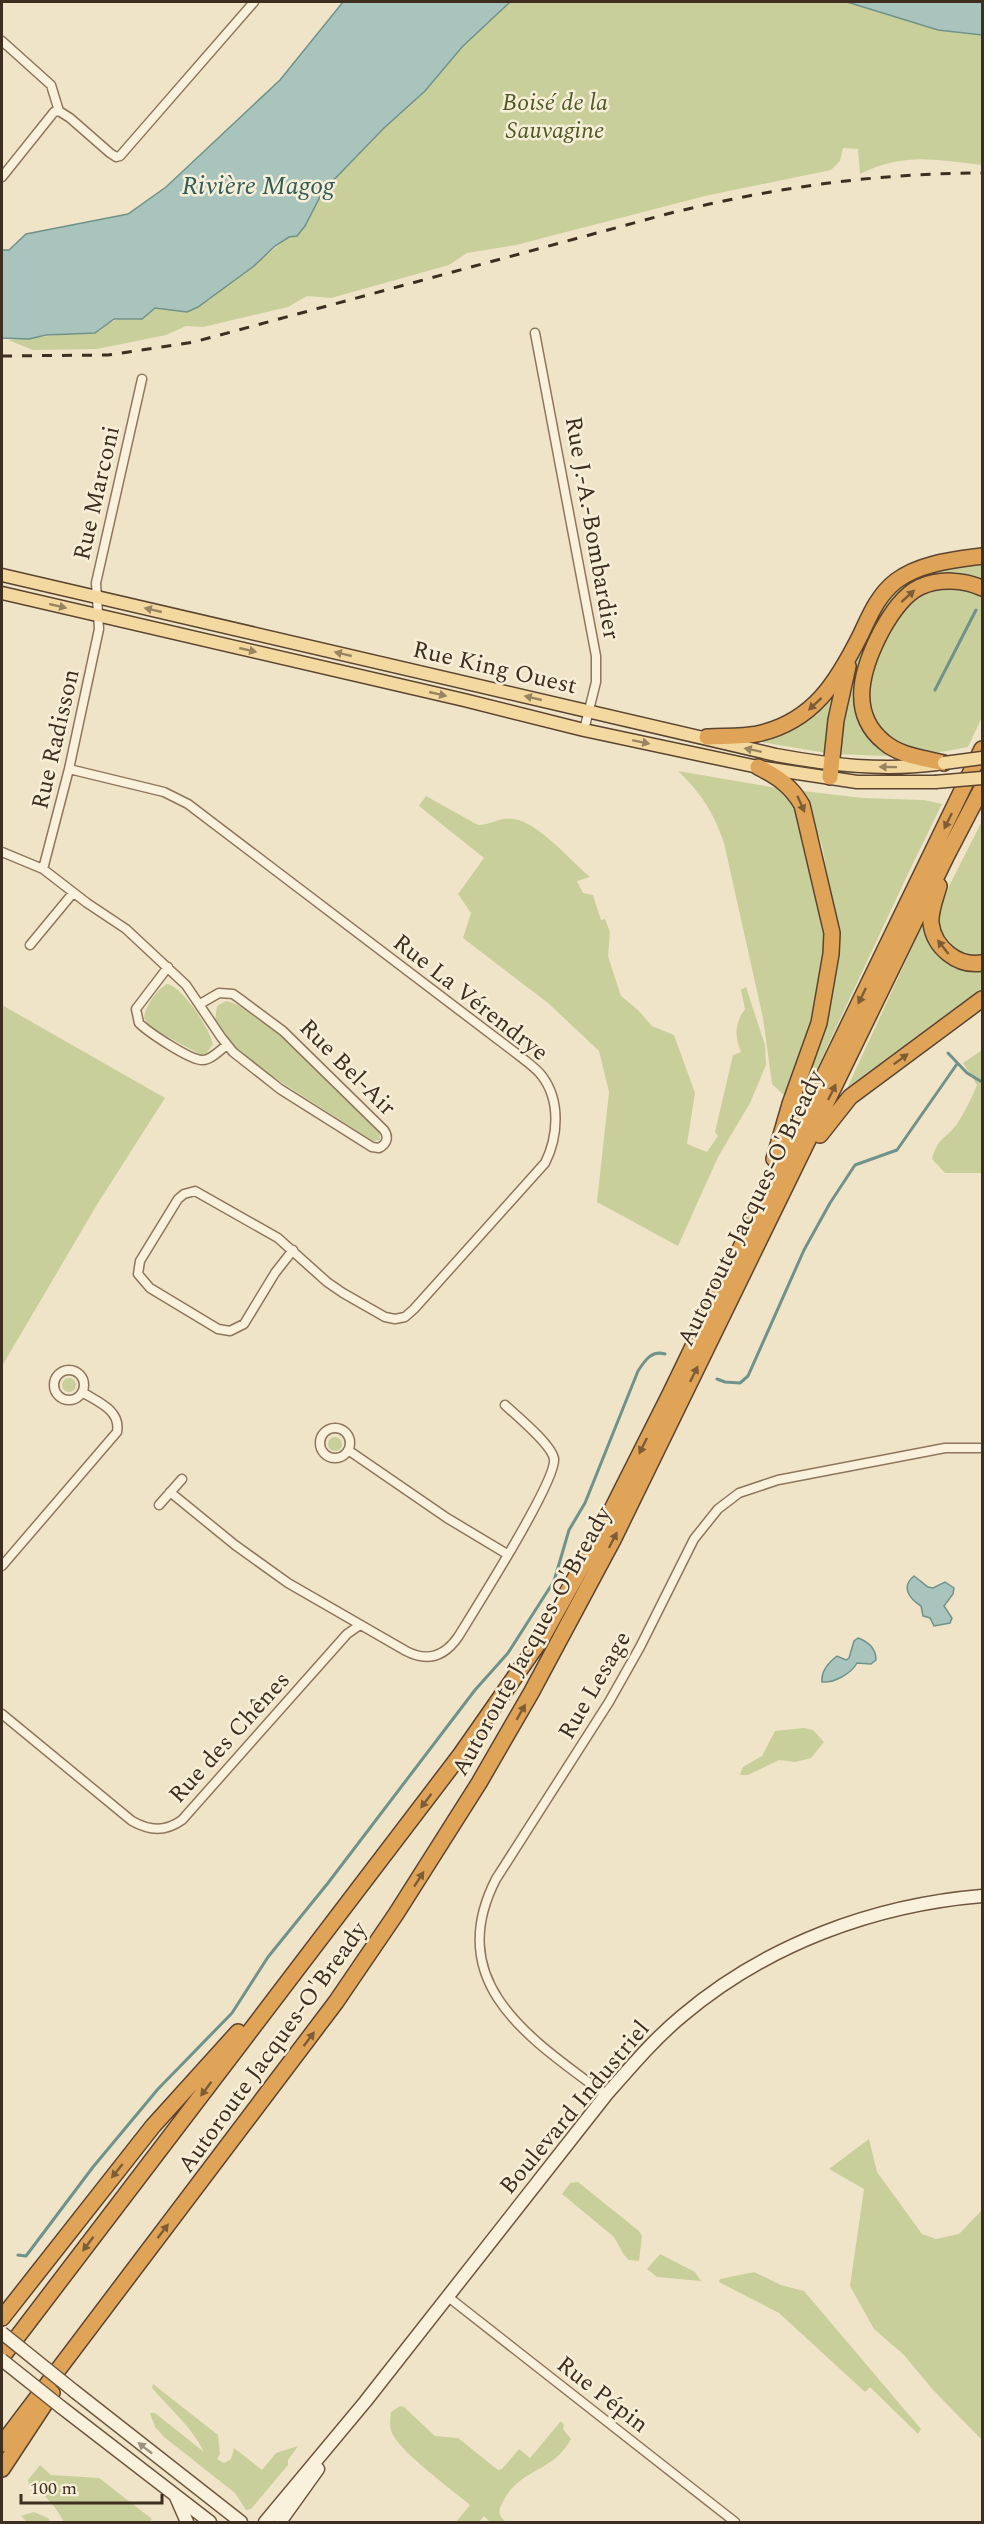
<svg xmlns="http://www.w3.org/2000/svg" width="984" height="2524" font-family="Spectral,serif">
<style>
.green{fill:#c9cf9b}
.water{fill:#a9c4bc;stroke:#6f938a;stroke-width:1.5}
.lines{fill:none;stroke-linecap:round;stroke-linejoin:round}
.stream{stroke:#6f938a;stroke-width:3}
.minor-casing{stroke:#8d765c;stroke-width:11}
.secondary-casing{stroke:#6f573f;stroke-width:15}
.primary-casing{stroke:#5b4430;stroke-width:15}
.motorway-casing{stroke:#5b4430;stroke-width:18}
.minor{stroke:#faf1dc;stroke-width:8}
.secondary{stroke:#faf1dc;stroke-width:12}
.primary{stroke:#f3d9a0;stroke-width:12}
.motorway{stroke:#e0a458;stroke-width:15}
.rail{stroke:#3d2e20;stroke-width:3;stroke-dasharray:10 10;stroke-linecap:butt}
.secondary-bridge-casing{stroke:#6f573f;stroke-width:15;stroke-linecap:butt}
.primary-bridge-casing{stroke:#5b4430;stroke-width:15;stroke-linecap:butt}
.secondary-bridge{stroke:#faf1dc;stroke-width:12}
.primary-bridge{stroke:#f3d9a0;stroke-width:12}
.oneway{fill:#7e5d36}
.oneway2{fill:#988460}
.oneway3{fill:#9c907e}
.labels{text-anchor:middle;stroke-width:5;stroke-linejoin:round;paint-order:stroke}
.park-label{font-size:24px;font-style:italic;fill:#4d5a26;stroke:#f7eed8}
.street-label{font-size:24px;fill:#3d2e20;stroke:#f7eed8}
.water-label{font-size:26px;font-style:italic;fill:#2f5d5a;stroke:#f7eed8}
</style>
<rect width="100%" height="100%" fill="#f0e4c8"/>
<!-- green -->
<path class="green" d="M 510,2 L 847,2 L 938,30 L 982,35 L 982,165 C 935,160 906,152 860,174 L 858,149 L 843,148 L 840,161 L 831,170 L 705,196 L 516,245 L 467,253 L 449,265 L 331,298 L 307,296 L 288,307 L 203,327 L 186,326 L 166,335 L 97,349 L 33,350 L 8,340 L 100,331 C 115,314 122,322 140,319 C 147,318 149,311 155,308 L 177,311 L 208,301 L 289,237 L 323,191 L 384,128 L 425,91 L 462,47 Z
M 982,561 L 982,582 C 925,559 895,587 870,637 C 859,659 849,682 855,708 C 859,729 872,742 888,756 L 832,754 L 755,741 C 766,738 779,736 790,731 C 842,706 862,645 887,598 L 918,575 Z
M 944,587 C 958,588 971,588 982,596 L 982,717 L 968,747 C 955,749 939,754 926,752 C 887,748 859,713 870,674 C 874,662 881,651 886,640 C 893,625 900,608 914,598 C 923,591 933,590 944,587 Z
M 678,771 L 783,789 L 792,798 L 799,815 L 826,932 C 828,988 805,1045 787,1098 L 772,1084 L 763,1018 L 724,843 C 714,813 701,793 678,771 Z
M 803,791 L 863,798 L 924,800 L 942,804 L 905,880 L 786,1135 L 830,1002 L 838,961 L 836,923 L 822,845 Z
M 426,796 L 478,825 C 492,825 497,817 513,819 C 537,821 570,860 590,877 L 577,881 L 583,893 L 593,895 L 601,920 L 605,919 L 610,932 L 608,956 L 621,996 L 638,1010 L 652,1026 L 674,1035 L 695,1093 L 687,1144 L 707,1152 L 718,1136 L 715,1132 L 733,1055 L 741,1052 C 734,1036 735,1022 745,1009 L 741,990 L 746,987 L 765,1045 L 766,1065 L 750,1103 L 718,1157 L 678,1246 L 597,1202 L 609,1092 L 599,1051 L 548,1003 L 463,938 L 471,913 L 458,894 L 484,858 L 419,806 Z
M 982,821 L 982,958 C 953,964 935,932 939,906 Z
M 922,926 L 942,958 L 962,969 L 982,971 L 982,993 L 843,1097 Z
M 167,984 C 183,987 209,1028 213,1044 L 206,1054 L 201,1055 L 153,1029 L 144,1019 C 144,1008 157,989 167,984 Z
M 226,1001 C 263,1007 350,1103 380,1132 L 380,1140 L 373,1141 L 273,1077 L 249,1060 L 235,1047 L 215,1020 L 217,1006 Z
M 2,1005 L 165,1098 L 98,1203 L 2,1366 Z
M 982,1050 L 982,1173 L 945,1173 L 932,1159 C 938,1137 945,1140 957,1124 C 965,1112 971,1099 977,1085 L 963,1063 Z
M62 1385a7 7 0 1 1 14 0a7 7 0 1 1-14 0Z
M328 1444a7 7 0 1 1 14 0a7 7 0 1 1-14 0Z
M 804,1728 L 813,1730 L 824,1742 L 811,1758 L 795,1762 L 779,1760 L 748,1775 L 740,1775 L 743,1767 L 762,1756 L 775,1731 Z
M 869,2139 L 877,2172 L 922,2234 L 936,2239 L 959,2234 L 982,2210 L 982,2440 L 933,2390 L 904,2355 L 874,2329 L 850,2286 L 864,2189 L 829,2169 Z
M 578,2182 L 639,2231 L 642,2236 L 639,2261 L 629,2260 L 624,2255 L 614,2237 L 562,2194 L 570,2183 Z
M 660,2254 L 695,2272 L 701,2281 L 657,2277 L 647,2269 Z
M 754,2272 L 781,2285 L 804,2291 L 921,2429 L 918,2434 L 870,2387 L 865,2392 L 779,2313 L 719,2282 L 720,2279 Z
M 153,2384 L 218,2435 L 220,2454 L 217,2459 L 224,2463 L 231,2459 L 234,2448 L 262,2470 L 276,2453 L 298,2446 L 288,2460 L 288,2465 L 251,2509 L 246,2510 L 235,2493 L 164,2437 L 155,2427 L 150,2413 L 155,2413 L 204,2452 C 192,2427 170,2409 152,2388 Z
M 400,2406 L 404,2407 L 435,2436 L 458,2438 L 498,2470 L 502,2469 L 519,2449 L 530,2458 L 561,2421 L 564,2425 L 563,2429 L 571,2439 C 568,2444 564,2450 560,2454 C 542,2472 520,2473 505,2498 C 499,2509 496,2513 506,2522 L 490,2522 L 484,2516 L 479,2522 L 459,2522 L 457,2521 L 470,2505 C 451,2489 404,2455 393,2435 C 389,2428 390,2420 391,2412 Z
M 40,2465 L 51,2475 L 99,2478 L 152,2519 L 149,2522 L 64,2522 C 55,2506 46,2494 29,2485 L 28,2480 Z
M 34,2512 L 48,2518 L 51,2522 L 27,2522 L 21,2516 Z"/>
<!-- water -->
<path class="water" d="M 343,2 L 510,2 L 462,47 L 425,91 L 384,128 L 323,191 L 305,226 L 297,236 L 289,237 L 275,246 L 254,266 L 198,307 L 187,312 L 155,308 L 142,319 L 114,319 L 95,333 L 46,335 L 29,339 L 2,338 L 2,250 L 9,250 L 26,234 L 128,214 L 166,187 L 280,80 Z
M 847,2 L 982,2 L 982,35 L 938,30 Z
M 914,1576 L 928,1587 L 933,1588 L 945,1582 L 954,1588 L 953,1594 L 944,1606 L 952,1618 L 950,1623 L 934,1626 L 930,1618 L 923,1616 L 921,1606 C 910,1599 900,1587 914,1576 Z
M 858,1638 C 869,1642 876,1648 876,1660 L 871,1664 L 857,1663 C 851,1674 834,1683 822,1682 C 821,1671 829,1662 837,1656 L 846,1660 L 849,1658 L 854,1641 Z"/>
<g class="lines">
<!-- stream -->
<path class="stream" d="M 935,690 L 976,610
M 948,1053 L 967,1073 L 982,1082
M 717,1379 L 725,1382 L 740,1383 L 748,1376 L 804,1250 L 830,1203 L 855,1165 L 897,1150 L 957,1064
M 18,2255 L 26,2256 L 93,2167 L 158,2089 L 232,2013 L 268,1957 L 328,1883 L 475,1690 L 508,1653 L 554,1581 L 569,1530 L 585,1503 L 638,1371 C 645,1360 652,1350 665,1354"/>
<defs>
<path id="minor" d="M 2,41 L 51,85 L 59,111
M 2,177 L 54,112 L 59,111 L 70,118 L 110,153 L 116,157 L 120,156 L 254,2
M 535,333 L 596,656 L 596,682 L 584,730
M 69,769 L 164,792 L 188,804 L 521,1057 C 528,1063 537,1069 542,1076 C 561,1101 558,1137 545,1163 L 414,1309 L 405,1317 L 395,1319 L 385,1317 L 343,1293 L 327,1282 L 278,1238 L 195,1191 L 184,1194 L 178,1199 L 140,1261 L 138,1274 L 150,1288 L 218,1329 L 230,1331 L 244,1324 L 275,1273 L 293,1250
M 2,852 L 43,869 L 87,903 L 126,929 L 186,985 L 221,1037 L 233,1052 L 280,1089 L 372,1147 L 379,1148 C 387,1144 389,1137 384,1130 L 283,1031 L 240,999 L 233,994 L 219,993 L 200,1004
M 43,869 L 69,769 L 99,629 L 96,583 L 142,379
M 30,945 L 73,893
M 168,967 L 136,1009 L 139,1023 C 148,1032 191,1061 203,1060 C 211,1060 220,1050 227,1045
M54 1385a15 15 0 1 1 30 0a15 15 0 1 1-30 0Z
M320 1443a15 15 0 1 1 30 0a15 15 0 1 1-30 0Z
M 348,1450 L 447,1518 L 507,1554
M 170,1492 L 235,1545 L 288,1583 L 406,1651 C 427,1662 444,1657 458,1637 C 474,1611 557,1480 554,1459 C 552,1445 517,1416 505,1405
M 159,1505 L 182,1479
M 2,1566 L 117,1432 C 121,1410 98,1402 82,1392
M 2,1714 L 132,1821 C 150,1831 165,1832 182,1820 L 347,1634 L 360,1625
M 606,2095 C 532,2040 442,1984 496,1879 L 609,1702 L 640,1647 L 694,1539 L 718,1509 L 739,1493 L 778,1480 L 945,1448 L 982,1448
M 447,2296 L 735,2522"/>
<path id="secondary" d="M 74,2391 L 241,2522
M 61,2407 L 210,2522
M 176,2497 L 187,2522
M 265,2522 L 365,2402 L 606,2095 C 630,2068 653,2040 682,2016 C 766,1945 873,1905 982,1896
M 280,2522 L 318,2469"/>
<path id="primary" d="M 2,575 L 776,755 C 830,765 882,771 937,764
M 2,593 L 464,700 L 584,730 L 758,767 L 857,782 L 935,782"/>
<path id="motorway" d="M 707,737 C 723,736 741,737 757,734 C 813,722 837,682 861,634 C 870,615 878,595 896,581 C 920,563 953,560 982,556
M 944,763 C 924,758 900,756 884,742 C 847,712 863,666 882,630 C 891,614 903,595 920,587 C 940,578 964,580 982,588
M 758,767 C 778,777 791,786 802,805 L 832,933 L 831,954 L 819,1023 L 790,1104 L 774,1159
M 830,777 L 836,720 L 848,666
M 939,886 C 936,897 930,911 931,923 C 934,948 958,967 982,963
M 820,1135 L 850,1097 L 982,999
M 2,2318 L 153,2126 L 238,2032
M 2,2357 L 461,1754 L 542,1638 L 598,1537 L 670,1394 L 982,749
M 2,2444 L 336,2002 L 396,1914 L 479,1783 L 531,1693 L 613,1540 L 947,855 L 982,788
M 2,2469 L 52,2393"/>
</defs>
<!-- minor casing -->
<use href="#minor" class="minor-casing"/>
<!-- secondary casing -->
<use href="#secondary" class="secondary-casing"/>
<!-- primary casing -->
<use href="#primary" class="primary-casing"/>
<!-- motorway casing -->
<use href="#motorway" class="motorway-casing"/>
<!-- minor -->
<use href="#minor" class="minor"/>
<!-- secondary -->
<use href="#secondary" class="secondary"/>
<!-- primary -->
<use href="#primary" class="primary"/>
<!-- motorway -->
<use href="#motorway" class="motorway"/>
<!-- rail -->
<path class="rail" d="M 2,356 L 108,355 L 194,342 L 667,214 C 771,188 876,173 982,173"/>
<defs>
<path id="secondary-bridge" d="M 2,2333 L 74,2391
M 2,2360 L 61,2407"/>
<path id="primary-bridge" d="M 944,763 L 982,758
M 935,782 L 982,778"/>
</defs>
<!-- secondary-bridge casing -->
<use href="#secondary-bridge" class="secondary-bridge-casing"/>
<!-- primary-bridge casing -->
<use href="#primary-bridge" class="primary-bridge-casing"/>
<!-- secondary-bridge -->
<use href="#secondary-bridge" class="secondary-bridge"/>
<!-- primary-bridge -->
<use href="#primary-bridge" class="primary-bridge"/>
</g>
<!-- one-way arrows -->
<defs><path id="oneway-solid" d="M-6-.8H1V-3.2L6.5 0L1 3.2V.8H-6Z" transform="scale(1.5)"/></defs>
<g class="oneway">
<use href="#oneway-solid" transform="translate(908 596) rotate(-42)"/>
<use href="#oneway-solid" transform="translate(815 704) rotate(137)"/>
<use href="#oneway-solid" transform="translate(801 804) rotate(66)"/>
<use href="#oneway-solid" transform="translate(948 821) rotate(116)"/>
<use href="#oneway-solid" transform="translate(943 947) rotate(-128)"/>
<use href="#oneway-solid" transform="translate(862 996) rotate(116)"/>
<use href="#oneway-solid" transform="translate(901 1059) rotate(-36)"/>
<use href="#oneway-solid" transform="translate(832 1092) rotate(-64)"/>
<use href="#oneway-solid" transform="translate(694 1374) rotate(-64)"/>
<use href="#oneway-solid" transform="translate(643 1446) rotate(116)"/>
<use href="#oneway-solid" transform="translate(613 1540) rotate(-63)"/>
<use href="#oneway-solid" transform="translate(521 1712) rotate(-60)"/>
<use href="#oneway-solid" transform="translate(426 1801) rotate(127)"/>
<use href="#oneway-solid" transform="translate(419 1879) rotate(-57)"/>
<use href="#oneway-solid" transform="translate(309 2039) rotate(-53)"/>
<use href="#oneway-solid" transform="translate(206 2089) rotate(127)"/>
<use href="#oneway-solid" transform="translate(117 2171) rotate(129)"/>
<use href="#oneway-solid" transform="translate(163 2231) rotate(-53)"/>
<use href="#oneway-solid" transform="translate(88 2244) rotate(127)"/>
</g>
<g class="oneway2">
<use href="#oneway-solid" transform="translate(58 606) rotate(13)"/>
<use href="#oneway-solid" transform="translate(153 610) rotate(-167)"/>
<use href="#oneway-solid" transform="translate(248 650) rotate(13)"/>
<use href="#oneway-solid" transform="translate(343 654) rotate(-167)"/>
<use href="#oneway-solid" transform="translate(438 694) rotate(13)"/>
<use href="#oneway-solid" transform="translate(533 698) rotate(-167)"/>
<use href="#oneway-solid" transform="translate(641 742) rotate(12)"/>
<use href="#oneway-solid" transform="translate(753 750) rotate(-168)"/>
<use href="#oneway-solid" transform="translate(888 767) rotate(-179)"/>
</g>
<use class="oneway3" href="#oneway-solid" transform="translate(145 2448) rotate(-142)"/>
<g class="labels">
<!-- park labels -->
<g class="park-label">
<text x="555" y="110">Boisé de la<tspan x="555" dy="28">Sauvagine</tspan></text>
</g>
<!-- street labels -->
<g class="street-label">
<text transform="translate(96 493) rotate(-77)" y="8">Rue Marconi</text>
<text transform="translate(593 528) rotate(80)" y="8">Rue J.-A.-Bombardier</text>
<text transform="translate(495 667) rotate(13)" y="8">Rue King Ouest</text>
<text transform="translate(55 739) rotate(-77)" y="8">Rue Radisson</text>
<text transform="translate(471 997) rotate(38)" y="8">Rue La Vérendrye</text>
<text transform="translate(348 1067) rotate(45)" y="8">Rue Bel-Air</text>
<text transform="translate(750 1208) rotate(-64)" y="8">Autoroute Jacques-O'Bready</text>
<text transform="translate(531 1641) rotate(-61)" y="8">Autoroute Jacques-O'Bready</text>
<text transform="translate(594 1685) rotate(-60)" y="8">Rue Lesage</text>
<text transform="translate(229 1737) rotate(-48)" y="8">Rue des Chênes</text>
<text transform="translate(272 2047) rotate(-54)" y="8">Autoroute Jacques-O'Bready</text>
<text transform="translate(574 2107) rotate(-50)" y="8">Boulevard Industriel</text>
<text transform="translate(603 2394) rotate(38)" y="8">Rue Pépin</text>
</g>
<!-- water labels -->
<g class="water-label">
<text x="258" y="194">Rivière Magog</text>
</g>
</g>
<!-- border -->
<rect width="984" height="2524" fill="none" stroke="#3d2e20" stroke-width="6"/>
<!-- scale -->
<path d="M21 2494v9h141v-9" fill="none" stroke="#3d2e20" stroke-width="3"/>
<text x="30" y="2494" font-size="18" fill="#3d2e20" stroke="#f7eed8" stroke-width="4.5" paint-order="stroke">100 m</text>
</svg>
